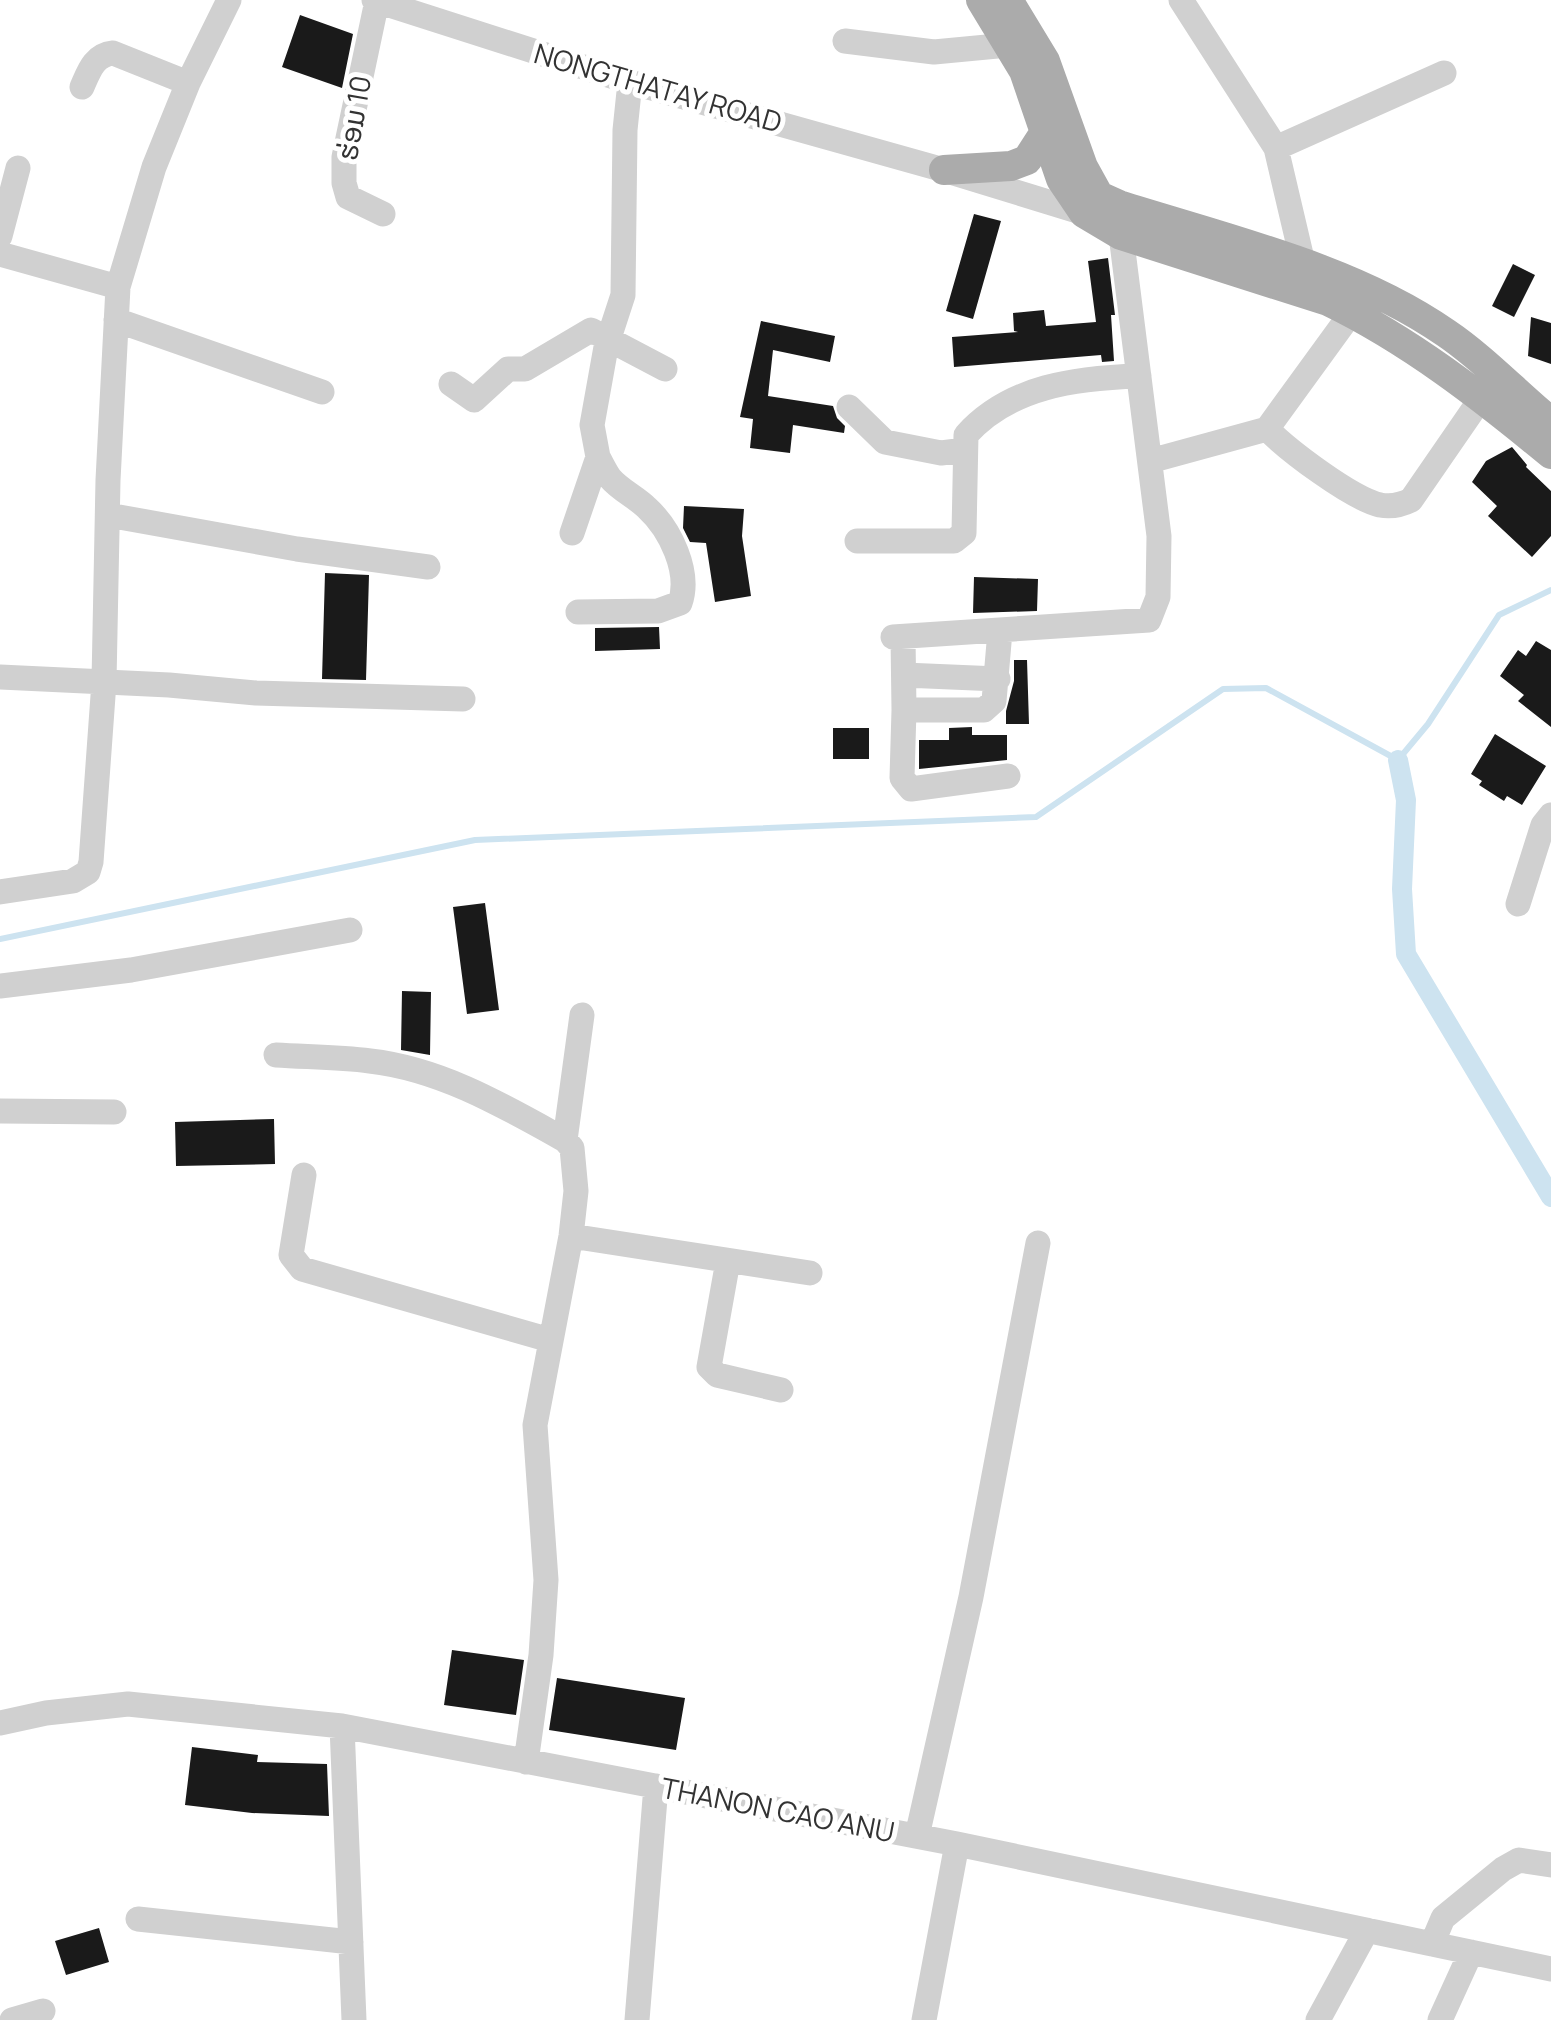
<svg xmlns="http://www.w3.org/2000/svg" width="1551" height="2020" font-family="Manrope,'Noto Sans Lao',sans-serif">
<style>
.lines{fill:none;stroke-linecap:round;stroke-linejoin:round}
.stream{stroke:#cde3f0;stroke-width:6}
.canal{stroke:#cde3f0;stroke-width:20}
.building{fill:#1a1a1a}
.minor{stroke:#d0d0d0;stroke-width:25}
.major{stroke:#ababab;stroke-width:30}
.labels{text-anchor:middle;stroke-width:10;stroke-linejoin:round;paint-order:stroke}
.street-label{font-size:28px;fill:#333;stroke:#fff}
</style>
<rect width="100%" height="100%" fill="#fff"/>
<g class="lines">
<!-- stream -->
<path class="stream" d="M 0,939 L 475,840 L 1036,817 L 1223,689 L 1266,688 L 1398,760 L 1428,724 L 1499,615 L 1551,590"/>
<!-- canal -->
<path class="canal" d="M 1398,760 L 1406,800 L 1402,889 L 1406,954 L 1551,1197"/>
</g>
<!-- building -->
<path class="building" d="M 300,15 L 353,34 L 342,88 L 282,67 Z
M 974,214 L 1001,221 L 973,319 L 946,311 Z
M 1108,258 L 1115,315 L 1111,315 L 1114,361 L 1102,362 L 1101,355 L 954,367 L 952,337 L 1018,332 L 1014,331 L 1013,313 L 1044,310 L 1046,326 L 1096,322 L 1088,261 Z
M 1513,264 L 1535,275 L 1514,317 L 1492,306 Z
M 1531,317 L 1551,323 L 1551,364 L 1528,356 Z
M 761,321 L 835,336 L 830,362 L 773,350 L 768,396 L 833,406 L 837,418 L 845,426 L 844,433 L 793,425 L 790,453 L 750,448 L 753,419 L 740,417 Z
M 1512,447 L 1527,465 L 1526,467 L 1551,491 L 1551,536 L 1532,557 L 1488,516 L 1497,506 L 1472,482 L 1486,461 Z
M 684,506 L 744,509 L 742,536 L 751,596 L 715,602 L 706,543 L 690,542 L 683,528 Z
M 325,573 L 369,575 L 366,680 L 322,679 Z
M 974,577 L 1038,579 L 1037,611 L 973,613 Z
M 659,627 L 660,649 L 595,651 L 595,628 Z
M 1536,641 L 1551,650 L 1551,727 L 1518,701 L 1524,695 L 1500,676 L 1518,650 L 1526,656 Z
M 1014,660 L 1027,660 L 1029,724 L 1006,724 L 1006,711 L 1014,681 Z
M 972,727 L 972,735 L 1007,735 L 1007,760 L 919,769 L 919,740 L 949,740 L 949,728 Z
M 833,728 L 869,728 L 869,759 L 833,759 Z
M 1495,734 L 1546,766 L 1522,805 L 1507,796 L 1504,801 L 1479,785 L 1482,781 L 1471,774 Z
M 485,903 L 499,1010 L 467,1014 L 453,907 Z
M 402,991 L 431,992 L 430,1055 L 401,1050 Z
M 274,1119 L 275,1164 L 176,1166 L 175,1122 Z
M 452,1650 L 524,1660 L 516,1715 L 444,1705 Z
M 557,1678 L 685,1698 L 676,1750 L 549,1730 Z
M 192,1747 L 258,1755 L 257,1762 L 327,1764 L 329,1816 L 252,1813 L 185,1805 Z
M 99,1928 L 109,1962 L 66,1975 L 55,1941 Z"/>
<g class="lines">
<!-- minor -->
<path class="minor" d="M 374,0 L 630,82 L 944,170 L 1084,213 L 1090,206
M 1181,0 L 1276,148 L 1303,263
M 377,1 L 344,157 L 344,183 L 348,197 L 383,214
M 845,41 L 934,52 L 1008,45
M 82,87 C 89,71 94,55 113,53 L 188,83
M 1276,148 L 1444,73
M 0,236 L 18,168
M 0,254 L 118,287
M 1352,312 L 1267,429 C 1289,451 1351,498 1380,505 C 1391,507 1401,505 1411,500 L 1482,397
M 116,320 L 322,392
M 451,384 L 474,400 L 508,369 L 525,369 L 591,330 L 665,369
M 849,407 L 885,442 L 941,453 L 965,450
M 1150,461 L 1267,429
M 108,515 L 297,549 L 428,567
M 572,533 L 598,457 L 592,425 L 606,347 L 623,295 L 625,130 L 630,82
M 857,541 L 954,541 L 964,533 L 966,435 C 1010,386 1076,378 1139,376
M 578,612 L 658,611 L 680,603 C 691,572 670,529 647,508 C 636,497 620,490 610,478 C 605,471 602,464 598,457
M 893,637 L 1149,620 L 1158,597 L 1159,536 L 1121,235
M 903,637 L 904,710 L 984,710 L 994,701 L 1000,631
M 904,675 L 998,679
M 0,677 L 169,685 L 256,693 L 463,699
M 904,710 L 902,778 L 911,789 L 1008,776
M 0,892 L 73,881 L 88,872 L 91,862 L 104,682 L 108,480 L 118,287 L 154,167 L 188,83 L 229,0
M 1518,904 L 1543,825 L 1551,815
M 0,986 L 131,970 L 350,930
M 276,1055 C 307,1057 339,1057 370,1061 C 441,1069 504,1106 565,1140 L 572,1148 L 576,1191 L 571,1236 L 535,1425 L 546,1580 L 541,1655 L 526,1762
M 0,1111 L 114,1112
M 565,1140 L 582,1015
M 304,1175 L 291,1255 L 302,1269 L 550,1340
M 571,1236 L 810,1273
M 728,1261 L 709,1367 L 717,1375 L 781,1390
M 0,1723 L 46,1713 L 128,1704 L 342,1726 L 957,1844 L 1551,1969
M 342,1726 L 354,2020
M 917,1836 L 971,1597 L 1038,1243
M 138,1919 L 351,1942
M 1432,1944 L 1443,1918 L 1503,1869 L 1519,1860 L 1551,1865
M 12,2020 L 43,2011
M 637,2020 L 656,1786
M 924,2020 L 957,1844
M 1318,2020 L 1367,1930
M 1440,2020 L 1471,1952"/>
<!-- major -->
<path class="major" d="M 981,0 L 1024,71 L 1061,179 L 1084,213 L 1121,235 L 1328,301 C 1409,340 1482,397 1551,454
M 1008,0 L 1045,61 L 1083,167 L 1099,196 L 1119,205 C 1226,239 1353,268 1446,333 C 1483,358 1516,393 1551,422
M 944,170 L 1011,166 L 1027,160 L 1043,135"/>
</g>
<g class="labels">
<!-- street labels -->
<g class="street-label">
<text transform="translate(658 88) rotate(16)" y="10">NONGTHATAY ROAD</text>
<text transform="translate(354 118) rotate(-80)" y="10">ຮ່ອມ 10</text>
<text transform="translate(778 1810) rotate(11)" y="10">THANON CAO ANU</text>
</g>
</g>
</svg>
